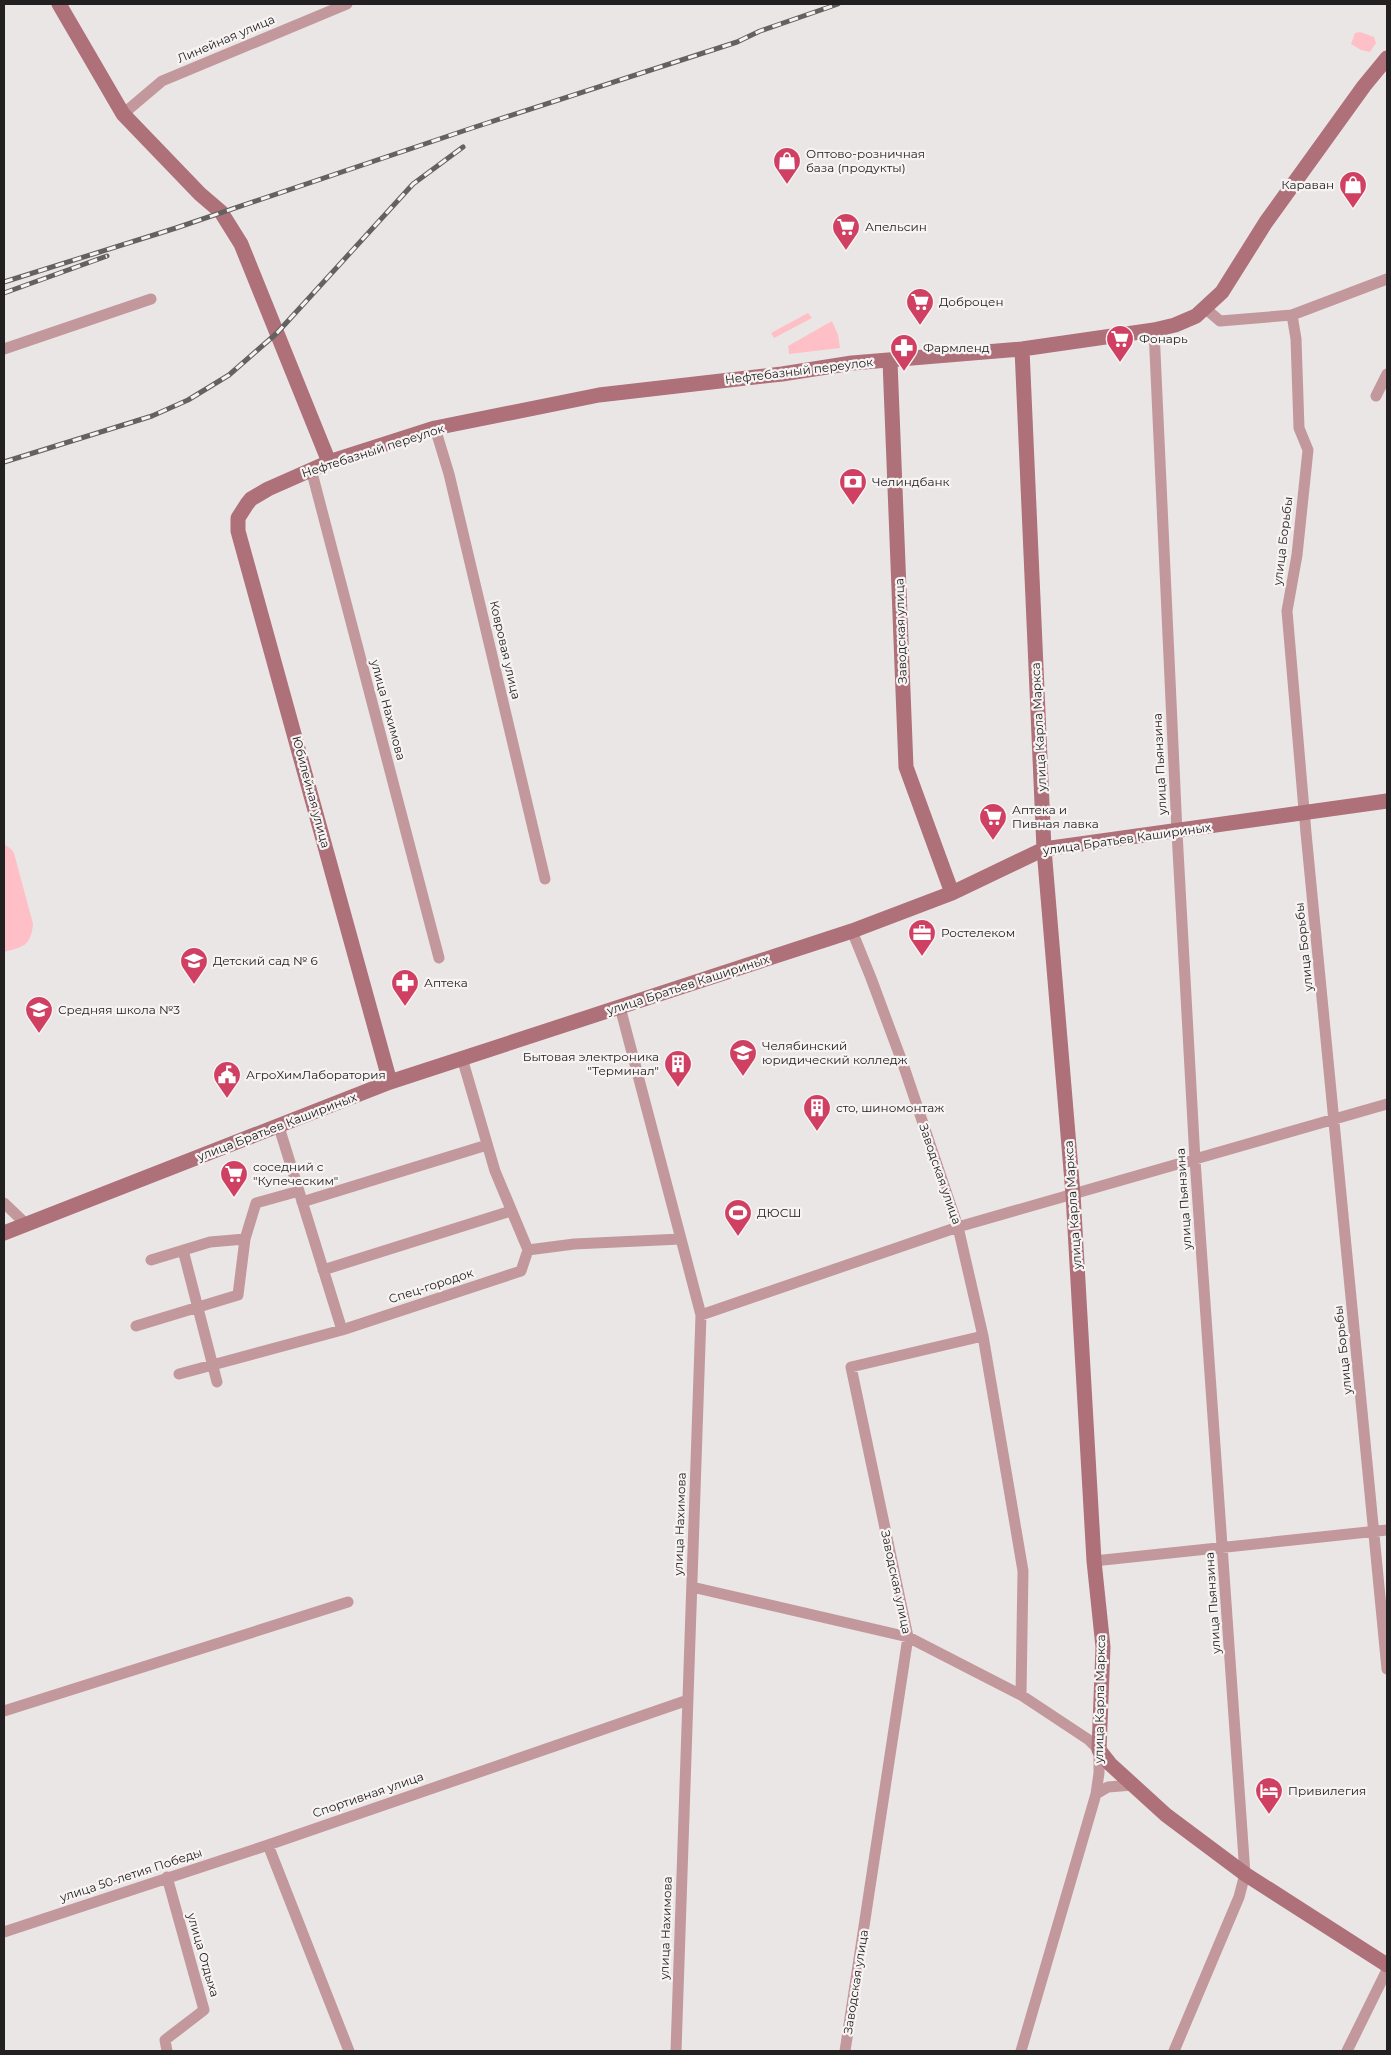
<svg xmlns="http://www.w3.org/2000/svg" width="1391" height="2055" font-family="Montserrat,sans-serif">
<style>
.green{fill:#febfc6}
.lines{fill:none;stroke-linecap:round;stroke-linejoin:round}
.street{stroke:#c3989d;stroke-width:11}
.secondary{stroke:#ae7079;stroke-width:15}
.rail-casing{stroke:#646161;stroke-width:5}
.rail{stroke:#f8f3f3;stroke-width:3;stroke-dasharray:9;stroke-linecap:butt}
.labels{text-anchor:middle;stroke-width:4.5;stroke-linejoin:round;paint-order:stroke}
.street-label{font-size:12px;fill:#222021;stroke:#f8f3f3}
.poi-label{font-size:12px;fill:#222021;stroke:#f8f3f3;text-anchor:start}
</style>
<rect width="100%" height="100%" fill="#ebe6e6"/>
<!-- green -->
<path class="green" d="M 1360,32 L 1374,37 L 1376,43 L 1370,52 L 1361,50 L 1351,44 L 1355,33 Z
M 808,313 L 812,318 L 774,338 L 771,333 Z
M 832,321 L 838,335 L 840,348 L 789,354 L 788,346 Z
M 4,844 L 11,849 L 14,853 L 33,924 C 31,946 23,947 4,952 Z"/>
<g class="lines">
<!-- street -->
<path class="street" d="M 123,114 L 162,81 L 347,4
M 1206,309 L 1220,321 L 1292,315 L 1296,339 L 1299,428 L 1308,450 L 1297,555 L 1287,611 L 1306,833 L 1387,1669
M 1292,315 L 1387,279
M 1154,330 L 1177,832 L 1195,1160 L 1245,1874 L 1239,1897 L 1174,2051
M 4,349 L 151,299
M 1376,396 L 1387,374
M 435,428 L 449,474 L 545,879
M 311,469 L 439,958
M 852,931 L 871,978 L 904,1067 L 958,1227 L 983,1336 L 1023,1571 L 1021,1695
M 620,1007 L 701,1315 L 676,2051
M 462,1058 L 495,1171 L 528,1250
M 279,1127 L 342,1330
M 302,1202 L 487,1145
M 4,1203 L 26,1224
M 183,1250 L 217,1382
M 151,1260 L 210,1242 L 245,1239
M 323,1270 L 511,1211
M 701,1315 L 958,1227 L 1387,1104
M 136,1326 L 238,1295 L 245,1239 L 256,1203 L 299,1191
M 179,1374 L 342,1330 L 521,1271 L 528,1250 L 574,1244 L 681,1239
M 1094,1561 L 1387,1530
M 692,1587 L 908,1637 L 1021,1695 L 1089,1740 L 1099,1750 L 1099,1773 L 1096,1794 L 1021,2051
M 4,1711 L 348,1602
M 1096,1794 L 1108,1787 L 1133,1785
M 268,1845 L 349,2051
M 4,1932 L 268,1845 L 688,1700
M 167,2051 L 165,2040 L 204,2010 L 167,1877
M 845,2051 L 908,1637 L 851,1367 L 983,1336
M 1347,2051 L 1387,1970"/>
<!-- secondary -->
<path class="secondary" d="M 59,4 L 123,114 L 200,194 L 221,212 L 241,244 L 329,462
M 1022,349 L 1044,849 L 1073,1194 L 1094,1561 L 1103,1647 L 1099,1750 L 1110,1764 L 1166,1815 L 1245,1874 L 1387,1965
M 890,361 L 906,767 L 952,893
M 390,1082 L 238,531 L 238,518 L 247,504 L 251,499 L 268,489 L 329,462 L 435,428 L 599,395 L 782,374 L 852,363 L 1022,349 L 1154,330 L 1175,325 L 1196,316 L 1222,292 L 1266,222 L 1364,86 L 1387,58
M 4,1233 L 390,1082 L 852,931 L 952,893 L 1044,849 L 1387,801"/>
<defs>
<path id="rail" d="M 4,282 L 176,228 L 472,128 L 737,42 L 760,31 L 838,4
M 4,293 L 107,256
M 4,462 L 152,416 L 188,400 L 229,375 L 277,333 L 413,184 L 463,147"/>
</defs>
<!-- rail casing -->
<use href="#rail" class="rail-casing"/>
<!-- rail -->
<use href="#rail" class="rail"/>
</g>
<!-- icons -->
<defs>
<symbol id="shop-pin" viewBox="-11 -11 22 30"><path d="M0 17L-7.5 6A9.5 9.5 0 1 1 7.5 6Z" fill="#cf4062" stroke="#f8f3f3"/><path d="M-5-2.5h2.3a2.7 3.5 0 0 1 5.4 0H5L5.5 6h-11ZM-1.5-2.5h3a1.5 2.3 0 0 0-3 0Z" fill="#fff"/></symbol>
<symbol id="supermarket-pin" viewBox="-11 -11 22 30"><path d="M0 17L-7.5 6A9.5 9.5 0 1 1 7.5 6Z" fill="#cf4062" stroke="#f8f3f3"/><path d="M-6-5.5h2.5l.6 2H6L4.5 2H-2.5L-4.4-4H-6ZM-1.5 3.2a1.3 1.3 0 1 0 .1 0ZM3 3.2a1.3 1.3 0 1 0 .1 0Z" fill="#fff"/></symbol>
<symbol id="pharmacy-pin" viewBox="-11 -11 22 30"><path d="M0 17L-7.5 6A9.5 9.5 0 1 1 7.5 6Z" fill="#cf4062" stroke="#f8f3f3"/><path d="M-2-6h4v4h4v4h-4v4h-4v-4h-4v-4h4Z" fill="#fff"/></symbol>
<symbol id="bank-pin" viewBox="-11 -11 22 30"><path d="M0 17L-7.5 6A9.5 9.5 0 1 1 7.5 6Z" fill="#cf4062" stroke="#f8f3f3"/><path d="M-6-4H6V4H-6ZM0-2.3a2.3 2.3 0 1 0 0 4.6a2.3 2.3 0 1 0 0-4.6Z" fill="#fff"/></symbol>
<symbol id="office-pin" viewBox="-11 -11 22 30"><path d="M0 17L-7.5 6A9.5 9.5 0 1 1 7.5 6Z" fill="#cf4062" stroke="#f8f3f3"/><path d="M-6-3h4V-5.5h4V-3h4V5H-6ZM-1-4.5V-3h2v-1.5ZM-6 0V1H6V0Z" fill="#fff"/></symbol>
<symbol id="school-pin" viewBox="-11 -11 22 30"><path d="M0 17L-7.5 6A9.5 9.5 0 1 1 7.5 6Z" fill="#cf4062" stroke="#f8f3f3"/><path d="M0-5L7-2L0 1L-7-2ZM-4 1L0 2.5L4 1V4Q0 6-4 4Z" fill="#fff"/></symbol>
<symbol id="university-pin" viewBox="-11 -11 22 30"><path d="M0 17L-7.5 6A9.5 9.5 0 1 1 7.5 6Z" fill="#cf4062" stroke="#f8f3f3"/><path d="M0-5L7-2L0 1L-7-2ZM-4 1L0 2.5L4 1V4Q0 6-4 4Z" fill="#fff"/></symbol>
<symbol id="building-pin" viewBox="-11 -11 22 30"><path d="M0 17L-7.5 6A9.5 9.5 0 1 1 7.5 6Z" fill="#cf4062" stroke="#f8f3f3"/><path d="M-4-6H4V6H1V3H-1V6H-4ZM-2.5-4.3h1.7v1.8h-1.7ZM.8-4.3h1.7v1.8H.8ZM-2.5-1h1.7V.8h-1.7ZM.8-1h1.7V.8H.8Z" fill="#fff"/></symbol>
<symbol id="civic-pin" viewBox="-11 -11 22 30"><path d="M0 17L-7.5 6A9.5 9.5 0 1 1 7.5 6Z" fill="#cf4062" stroke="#f8f3f3"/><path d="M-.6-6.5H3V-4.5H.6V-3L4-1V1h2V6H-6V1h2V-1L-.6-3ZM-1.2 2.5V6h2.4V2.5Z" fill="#fff"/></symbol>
<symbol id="stadium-pin" viewBox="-11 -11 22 30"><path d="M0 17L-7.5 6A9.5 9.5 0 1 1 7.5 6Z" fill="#cf4062" stroke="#f8f3f3"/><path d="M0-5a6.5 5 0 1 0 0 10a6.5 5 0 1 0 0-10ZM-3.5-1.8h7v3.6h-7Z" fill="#fff"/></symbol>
<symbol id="hotel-pin" viewBox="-11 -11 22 30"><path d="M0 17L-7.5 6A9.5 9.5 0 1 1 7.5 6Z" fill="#cf4062" stroke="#f8f3f3"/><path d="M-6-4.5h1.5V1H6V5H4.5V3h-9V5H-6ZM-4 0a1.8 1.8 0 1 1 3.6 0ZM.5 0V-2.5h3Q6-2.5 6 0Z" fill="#fff"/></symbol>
</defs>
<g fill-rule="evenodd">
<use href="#shop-pin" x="771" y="145" width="32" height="43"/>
<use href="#shop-pin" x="1337" y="169" width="32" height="43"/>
<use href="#supermarket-pin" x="830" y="211" width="32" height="43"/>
<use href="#supermarket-pin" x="904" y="286" width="32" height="43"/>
<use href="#supermarket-pin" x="1104" y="323" width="32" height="43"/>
<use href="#pharmacy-pin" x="888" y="332" width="32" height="43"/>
<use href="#bank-pin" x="837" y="466" width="32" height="43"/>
<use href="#supermarket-pin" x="977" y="801" width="32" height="43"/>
<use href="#office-pin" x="906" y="917" width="32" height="43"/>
<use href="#school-pin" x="178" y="945" width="32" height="43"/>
<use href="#pharmacy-pin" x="389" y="967" width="32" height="43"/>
<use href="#school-pin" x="23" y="994" width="32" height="43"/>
<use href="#university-pin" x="727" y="1037" width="32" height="43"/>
<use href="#building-pin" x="662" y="1048" width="32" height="43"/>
<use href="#civic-pin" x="211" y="1059" width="32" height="43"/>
<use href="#building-pin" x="801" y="1092" width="32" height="43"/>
<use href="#supermarket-pin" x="218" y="1158" width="32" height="43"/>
<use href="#stadium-pin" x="722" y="1197" width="32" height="43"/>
<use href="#hotel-pin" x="1253" y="1775" width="32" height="43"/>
</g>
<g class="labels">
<!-- street labels -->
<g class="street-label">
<text transform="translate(226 39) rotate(-23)" y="4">Линейная улица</text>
<text transform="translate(799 371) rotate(-7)" y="4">Нефтебазный переулок</text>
<text transform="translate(373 451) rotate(-18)" y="4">Нефтебазный переулок</text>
<text transform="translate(1283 541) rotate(-83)" y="4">улица Борьбы</text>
<text transform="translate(901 631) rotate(-92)" y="4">Заводская улица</text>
<text transform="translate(505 650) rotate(77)" y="4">Ковровая улица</text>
<text transform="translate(388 710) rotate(75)" y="4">улица Нахимова</text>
<text transform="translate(1039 727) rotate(-93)" y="4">улица Карла Маркса</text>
<text transform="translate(1160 764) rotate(-93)" y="4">улица Пьянзина</text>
<text transform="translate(311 792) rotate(75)" y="4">Юбилейная улица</text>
<text transform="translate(1127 839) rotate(-8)" y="4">улица Братьев Кашириных</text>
<text transform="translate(1304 947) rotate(-96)" y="4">улица Борьбы</text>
<text transform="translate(688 985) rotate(-18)" y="4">улица Братьев Кашириных</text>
<text transform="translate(277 1127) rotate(-21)" y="4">улица Братьев Кашириных</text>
<text transform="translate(940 1174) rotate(71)" y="4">Заводская улица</text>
<text transform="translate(1184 1199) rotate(-94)" y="4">улица Пьянзина</text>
<text transform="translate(1073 1205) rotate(-94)" y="4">улица Карла Маркса</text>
<text transform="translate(431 1286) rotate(-18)" y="4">Спец-городок</text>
<text transform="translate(1343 1350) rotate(-96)" y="4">улица Борьбы</text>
<text transform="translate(680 1524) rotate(-88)" y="4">улица Нахимова</text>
<text transform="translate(896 1582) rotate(78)" y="4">Заводская улица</text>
<text transform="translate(1213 1603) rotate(-94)" y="4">улица Пьянзина</text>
<text transform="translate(1100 1699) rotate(-89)" y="4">улица Карла Маркса</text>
<text transform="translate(368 1795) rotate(-19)" y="4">Спортивная улица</text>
<text transform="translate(131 1875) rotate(-18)" y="4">улица 50-летия Победы</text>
<text transform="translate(666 1928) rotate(-88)" y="4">улица Нахимова</text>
<text transform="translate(203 1955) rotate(74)" y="4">улица Отдыха</text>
<text transform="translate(856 1982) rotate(-81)" y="4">Заводская улица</text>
</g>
<!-- poi labels -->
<g class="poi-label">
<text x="806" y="158">Оптово-розничная<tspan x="806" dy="14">база (продукты)</tspan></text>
<text x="1334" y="189" text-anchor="end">Караван</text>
<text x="865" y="231">Апельсин</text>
<text x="939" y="306">Доброцен</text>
<text x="1139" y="343">Фонарь</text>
<text x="923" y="352">Фармленд</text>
<text x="872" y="486">Челиндбанк</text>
<text x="1012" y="814">Аптека и<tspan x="1012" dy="14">Пивная лавка</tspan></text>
<text x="941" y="937">Ростелеком</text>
<text x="213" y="965">Детский сад № 6</text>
<text x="424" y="987">Аптека</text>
<text x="58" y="1014">Средняя школа №3</text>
<text x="762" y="1050">Челябинский<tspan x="762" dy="14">юридический колледж</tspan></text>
<text x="659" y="1061" text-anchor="end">Бытовая электроника<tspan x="659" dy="14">"Терминал"</tspan></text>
<text x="246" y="1079">АгроХимЛаборатория</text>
<text x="836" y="1112">сто, шиномонтаж</text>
<text x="253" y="1171">соседний с<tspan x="253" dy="14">"Купеческим"</tspan></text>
<text x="757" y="1217">ДЮСШ</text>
<text x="1288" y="1795">Привилегия</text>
</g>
</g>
<!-- border -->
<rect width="1391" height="2055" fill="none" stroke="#222021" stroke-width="10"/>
</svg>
